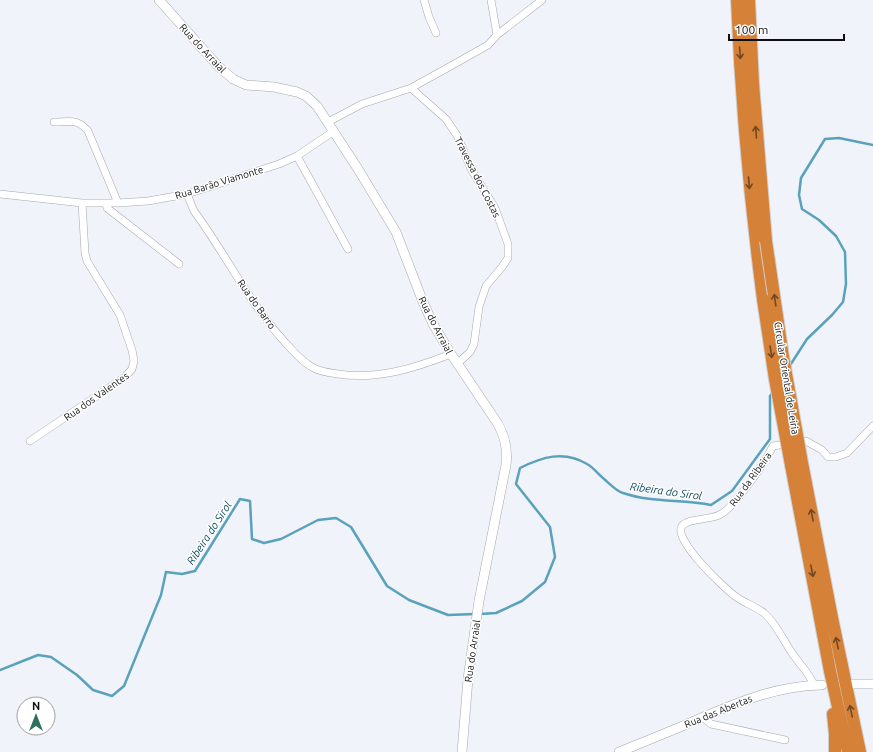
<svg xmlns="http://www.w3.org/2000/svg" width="873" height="752" font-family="Ubuntu,sans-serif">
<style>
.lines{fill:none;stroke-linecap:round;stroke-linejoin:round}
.stream{stroke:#5aa1bb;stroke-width:2.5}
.street-casing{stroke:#a4a7ad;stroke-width:8}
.secondary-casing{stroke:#a4a7ad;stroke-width:10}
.highway-casing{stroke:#cfcfcf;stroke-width:14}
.street{stroke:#fff;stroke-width:7}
.secondary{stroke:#fff;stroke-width:9}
.highway{stroke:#d58138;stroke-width:12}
.highway-bridge-casing{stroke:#cfcfcf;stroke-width:14;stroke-linecap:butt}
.highway-bridge{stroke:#d58138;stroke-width:12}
.oneway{stroke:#714824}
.labels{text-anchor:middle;stroke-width:3;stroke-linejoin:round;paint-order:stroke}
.street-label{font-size:10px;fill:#0d0e11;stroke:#fff}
.water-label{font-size:11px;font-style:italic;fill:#0c4b5d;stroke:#fff}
</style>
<rect width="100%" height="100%" fill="#f0f3fa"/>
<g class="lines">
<!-- stream -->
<path class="stream" d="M 789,367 L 807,339 L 832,315 L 843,302 L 846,284 L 845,252 L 836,236 L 819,220 L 802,209 L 799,195 L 801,178 L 825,139 L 839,138 L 873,145
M 480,614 L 496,613 L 522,601 L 545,582 L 555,557 L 550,527 L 516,484 L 520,468 C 542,457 564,450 587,464 C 593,467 598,474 603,478 C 609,483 616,491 623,493 C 652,503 682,499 711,505 L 732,491 L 770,439 L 770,396 L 774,391
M 0,670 L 38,655 L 51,657 L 77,675 L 93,690 L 112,696 L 124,686 L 161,595 L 166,572 L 182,574 L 195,571 L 240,499 L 250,501 L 252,539 L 264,543 L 281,539 L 318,520 L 336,518 L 351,527 L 387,586 L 409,600 L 448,615 L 475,614"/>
<defs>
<path id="street" d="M 424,0 L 429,17 L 436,33
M 491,0 L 497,35
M 411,88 L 446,119 L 458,137 L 471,169 L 495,208 L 508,244 L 508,258 L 502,267 L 486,286 L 479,307 L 474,344 L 470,352 L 457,364
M 54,122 C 70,122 77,118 88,131 L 118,203
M 328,122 L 362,104 L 411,88 L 449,67 L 488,45 L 497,35 L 542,0
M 297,156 L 348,249
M 0,194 L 82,203 L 118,203 L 148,201 L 187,194 L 279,164 L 297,156 L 334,131
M 187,194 L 194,211 C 225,253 248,301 283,340 C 292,350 301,361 312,367 C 320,372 330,373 338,374 C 378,380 415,368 451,354
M 106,203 L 107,208 L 179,264
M 30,441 L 125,377 L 132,369 L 134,361 L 132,350 L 120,315 L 87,261 L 85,253 L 82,203
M 814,685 C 808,671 800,665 792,653 C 783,640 776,623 764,613 C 755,606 744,603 735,596 C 724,588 672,539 682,526 C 688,518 710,520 719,515 C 734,509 765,462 773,446 L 806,441 L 822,450 L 828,457 L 836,457 L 847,453 L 873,426
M 703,717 L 711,724 L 785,740"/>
<path id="secondary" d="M 159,0 L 218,66 L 233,79 L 246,85 L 274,87 L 297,92 L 306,96 L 317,106 L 358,169 L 396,232 L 423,302 L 433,324 L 451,354 L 498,424 C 505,437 508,451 506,465 L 479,601 L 468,679 L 462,752
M 853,684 L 873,684
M 619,752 C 646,741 674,730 701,718 C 741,701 777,686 822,685"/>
<path id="highway" d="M 737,0 C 741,100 750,200 763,299
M 749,0 L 753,84 L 766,241
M 802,463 L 832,618 L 860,752
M 791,465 L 830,671 L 848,752
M 833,714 L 835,734 L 835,752"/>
</defs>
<!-- street casing -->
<use href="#street" class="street-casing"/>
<!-- secondary casing -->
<use href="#secondary" class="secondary-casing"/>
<!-- highway casing -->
<use href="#highway" class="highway-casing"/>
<!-- street -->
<use href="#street" class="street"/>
<!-- secondary -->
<use href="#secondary" class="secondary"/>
<!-- highway -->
<use href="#highway" class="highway"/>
<defs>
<path id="highway-bridge" d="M 766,241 L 783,357 L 802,463
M 763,299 L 775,379 L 791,465"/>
</defs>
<!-- highway-bridge casing -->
<use href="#highway-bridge" class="highway-bridge-casing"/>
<!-- highway-bridge -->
<use href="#highway-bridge" class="highway-bridge"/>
</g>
<!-- one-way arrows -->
<defs><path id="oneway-shaft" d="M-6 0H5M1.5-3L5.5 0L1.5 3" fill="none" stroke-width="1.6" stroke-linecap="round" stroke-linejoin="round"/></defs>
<g class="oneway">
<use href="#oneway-shaft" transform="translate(740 53) rotate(86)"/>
<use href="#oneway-shaft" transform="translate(756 132) rotate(-94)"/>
<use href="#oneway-shaft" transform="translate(749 183) rotate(85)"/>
<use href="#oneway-shaft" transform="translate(775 300) rotate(-98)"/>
<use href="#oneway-shaft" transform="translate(771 352) rotate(81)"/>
<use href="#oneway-shaft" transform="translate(812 515) rotate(-101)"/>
<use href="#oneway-shaft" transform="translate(812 571) rotate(79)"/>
<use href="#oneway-shaft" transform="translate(837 643) rotate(-102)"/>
<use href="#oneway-shaft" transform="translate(851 711) rotate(-102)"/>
</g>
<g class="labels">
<!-- street labels -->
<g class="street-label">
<text transform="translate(203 48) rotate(47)" y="4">Rua do Arraial</text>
<text transform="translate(478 177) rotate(63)" y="4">Travessa dos Costas</text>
<text transform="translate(219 182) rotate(-17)" y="4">Rua Barão Viamonte</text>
<text transform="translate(257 304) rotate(55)" y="4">Rua do Barro</text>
<text transform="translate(436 325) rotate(63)" y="4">Rua do Arraial</text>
<text transform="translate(787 378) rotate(81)" y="4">Circular Oriental de Leiria</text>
<text transform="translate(96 396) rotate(-35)" y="4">Rua dos Valentes</text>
<text transform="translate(750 479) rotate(-54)" y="4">Rua da Ribeira</text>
<text transform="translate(472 651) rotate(-82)" y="4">Rua do Arraial</text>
<text transform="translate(718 711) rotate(-22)" y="4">Rua das Abertas</text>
</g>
<!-- water labels -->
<g class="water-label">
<text transform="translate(666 491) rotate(8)" y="4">Ribeira do Sirol</text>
<text transform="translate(209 533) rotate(-57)" y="4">Ribeira do Sirol</text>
</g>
</g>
<!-- north arrow -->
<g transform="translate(36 716)"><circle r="19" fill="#ffffff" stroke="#9e9fa0"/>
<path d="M0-3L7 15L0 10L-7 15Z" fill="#2f6f5d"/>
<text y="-6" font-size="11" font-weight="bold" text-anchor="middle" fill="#0d0e11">N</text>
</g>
<!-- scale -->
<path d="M729 34v6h115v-6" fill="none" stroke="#0d0e11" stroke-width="2"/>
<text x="735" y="34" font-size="12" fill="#0d0e11" stroke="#ffffff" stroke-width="3" paint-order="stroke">100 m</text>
</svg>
